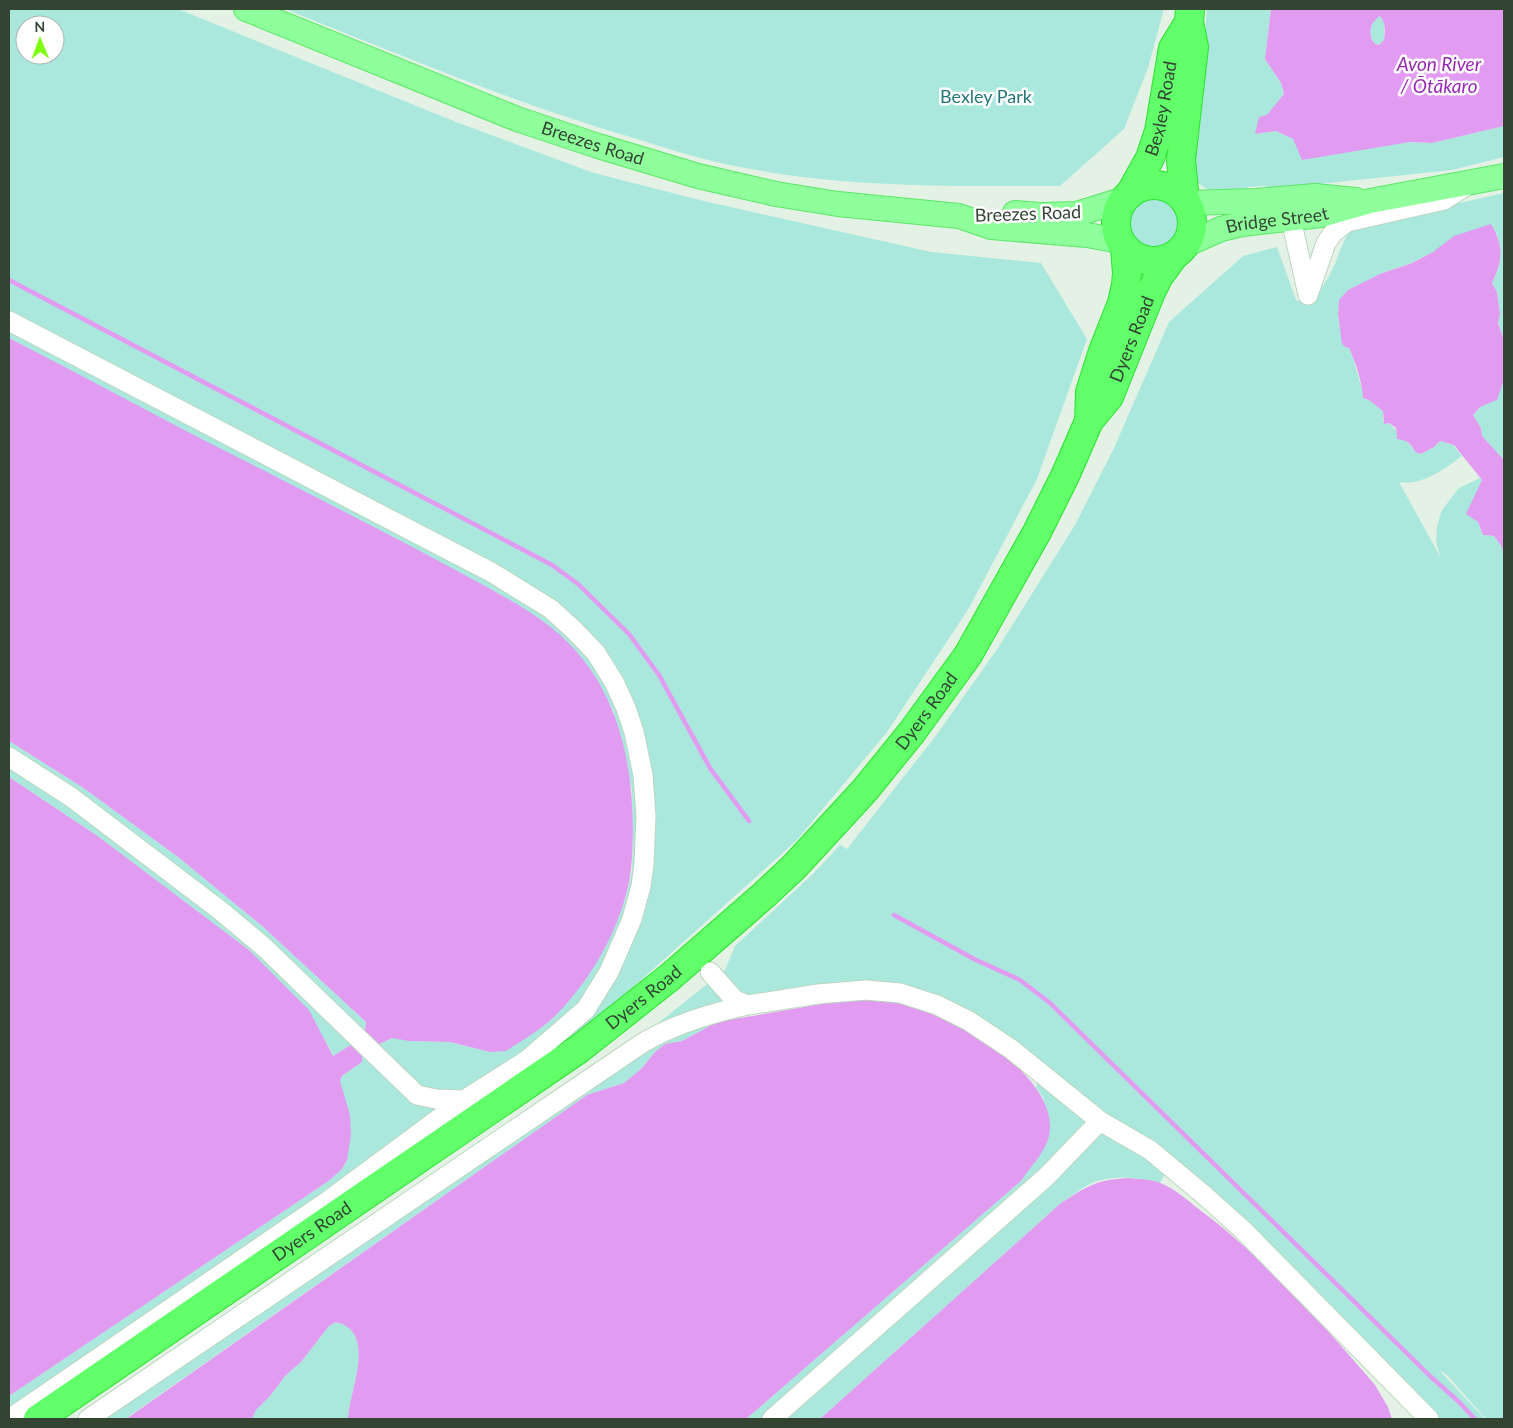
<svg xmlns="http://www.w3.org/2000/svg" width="1513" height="1428" font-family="Lato,sans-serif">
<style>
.green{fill:#aae8de;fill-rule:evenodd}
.water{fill:#e19cf2;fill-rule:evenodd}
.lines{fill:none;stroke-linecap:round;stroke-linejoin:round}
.stream{stroke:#e19cf2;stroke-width:4.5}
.minor-casing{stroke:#bcd6be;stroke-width:21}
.major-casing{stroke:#5ce768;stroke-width:26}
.highway-casing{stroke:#2de231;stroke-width:30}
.minor{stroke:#fff;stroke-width:19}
.major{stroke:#8fff9b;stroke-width:24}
.highway{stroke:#61ff6a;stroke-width:28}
.labels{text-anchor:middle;stroke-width:5;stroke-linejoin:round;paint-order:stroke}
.park-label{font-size:18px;fill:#257677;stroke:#fff}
.street-label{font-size:18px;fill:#343;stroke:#fff}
.water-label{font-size:19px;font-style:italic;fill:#992ab3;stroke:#fff}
</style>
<rect width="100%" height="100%" fill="#e3f2e4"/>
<!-- green -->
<path class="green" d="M 9,9 L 178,9 L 456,122 L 594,173 L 704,201 L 931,252 L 1041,263 L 1087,339 L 1037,479 L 969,608 L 887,732 L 796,841 L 602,1015 L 522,1077 L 9,1412 L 9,1396 L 330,1180 L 342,1169 L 347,1160 L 340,1081 L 342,1076 L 362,1062 L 349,1046 L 333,1056 L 329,1047 L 249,950 L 99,837 L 9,777 L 9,741 L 82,787 L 178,857 L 261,925 L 366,1022 L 364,1038 L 380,1044 L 392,1038 L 398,1038 L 409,1041 L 450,1042 L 490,1052 L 545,1025 L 557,1014 L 577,990 L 604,949 L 625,899 L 629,884 L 632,870 L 633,842 L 632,791 L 628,770 L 613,710 L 584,661 L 558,634 L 531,614 L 497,593 L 166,422 L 9,338 ZM 25,25 L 55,25 L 55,55 L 25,55 Z
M 285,9 L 1164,9 L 1148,68 L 1124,129 L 1060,186 C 957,186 848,188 746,168 C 709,162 672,150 637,139 C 516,104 401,55 285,9 Z
M 1207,9 L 1271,9 L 1265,59 L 1281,83 L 1284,95 L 1267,115 L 1256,134 L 1276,131 L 1293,139 L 1432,143 L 1504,126 L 1504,157 L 1452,170 L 1272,189 L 1264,186 L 1247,187 L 1253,191 C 1232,193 1205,197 1193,176 Z
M 1380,15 L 1384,22 L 1384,40 L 1379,45 L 1375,44 C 1367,34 1370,22 1380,15 Z
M 1504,193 L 1504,340 L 1498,322 L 1500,314 L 1497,292 L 1492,283 C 1501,265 1504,252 1496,233 L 1433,252 L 1411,263 L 1380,274 L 1339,300 L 1338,314 L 1340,328 L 1353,358 L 1362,389 L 1363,398 L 1369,400 L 1383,411 L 1383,421 C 1394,425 1397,432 1405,440 C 1409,444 1412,446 1415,452 L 1421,454 L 1434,447 L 1440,441 L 1453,445 L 1462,456 C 1445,469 1422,486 1399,482 L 1441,558 L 1436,542 L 1437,526 L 1442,510 L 1459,488 L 1480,478 L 1482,480 L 1478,522 L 1483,535 L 1494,536 L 1502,547 L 1504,560 L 1504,1419 L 1486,1419 L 1447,1375 L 1439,1370 L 1485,1419 L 1437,1419 L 1171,1164 L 1160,1183 C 1138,1177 1109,1174 1088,1185 C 1079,1190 1070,1197 1061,1203 L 820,1419 L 746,1419 L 1021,1181 L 1044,1099 L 1036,1087 L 1042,1069 L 891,988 L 652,1028 L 725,970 L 735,946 L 814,873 L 840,845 L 847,849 L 935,737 L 998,648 L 1075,525 L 1114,448 L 1169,322 L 1243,256 L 1277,247 L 1296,300 L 1311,305 C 1317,294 1324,285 1330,274 C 1339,258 1341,241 1353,227 Z
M1128 223a27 27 0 1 1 54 0a27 27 0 1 1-54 0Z
M 1504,380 L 1504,461 L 1482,436 L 1481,428 L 1473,415 L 1480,407 L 1496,400 Z
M 724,1014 L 726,1021 L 717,1022 L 682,1041 L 665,1044 L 656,1051 L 641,1069 L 624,1083 L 587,1095 L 125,1419 L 96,1419 L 618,1063 Z
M 336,1322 C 378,1332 349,1391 348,1419 L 252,1419 L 256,1410 L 269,1397 L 286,1375 L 301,1362 L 329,1326 Z"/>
<!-- water -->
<path class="water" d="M 1271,9 L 1504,9 L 1504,126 L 1432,143 L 1410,142 L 1302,160 L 1293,139 L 1276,131 L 1255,134 L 1259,117 L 1267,115 L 1284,94 L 1281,83 L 1265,59 ZM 1380,16 C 1386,23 1385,31 1384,40 L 1379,45 L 1375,44 C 1367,35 1370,22 1380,16 Z
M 1491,224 C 1504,246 1503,260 1492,283 L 1497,292 L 1500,314 L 1498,323 L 1504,340 L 1504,380 L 1497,400 L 1480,407 L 1473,415 L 1481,428 L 1482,436 L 1504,460 L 1504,560 L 1502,547 L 1494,536 L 1483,535 L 1478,522 L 1466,514 L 1482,480 L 1454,445 L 1440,441 L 1434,447 L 1421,454 L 1415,452 C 1411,443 1407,440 1397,439 L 1396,428 L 1389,423 L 1384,424 L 1383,411 L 1369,400 L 1363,398 C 1362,381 1356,364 1349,348 L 1345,347 L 1342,344 L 1338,314 L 1339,300 L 1348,290 L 1380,274 L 1412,263 L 1433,252 L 1454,236 Z
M 9,338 C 93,381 176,427 261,469 C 327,503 393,536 459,572 C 503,596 554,620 585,662 C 627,717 636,790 632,858 C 629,914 595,976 556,1015 C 542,1029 523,1040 506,1051 L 490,1052 L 450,1042 L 409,1041 L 392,1038 L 380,1044 L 371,1044 L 364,1038 L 366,1022 L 261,925 L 178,857 L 82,787 L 9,741 Z
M 9,777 L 99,837 L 249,950 L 309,1010 L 333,1056 L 349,1046 L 356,1044 L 362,1052 L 362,1062 L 342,1076 L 340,1081 L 350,1115 L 351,1135 L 347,1160 L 342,1169 L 330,1180 L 9,1396 Z
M 868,998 C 880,999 894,1000 906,1002 C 952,1013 1062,1078 1049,1136 C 1045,1153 1030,1167 1021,1181 L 746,1419 L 348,1419 C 349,1391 378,1332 336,1322 L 329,1326 L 301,1362 L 286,1375 L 269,1397 L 256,1410 L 252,1419 L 126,1419 L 587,1095 L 624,1083 L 641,1069 L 656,1051 L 665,1044 L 682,1041 L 717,1022 L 845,1000 Z
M 1128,1178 C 1138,1179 1148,1179 1158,1182 C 1172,1187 1185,1198 1196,1207 C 1263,1256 1321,1323 1375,1385 L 1388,1407 L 1392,1419 L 820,1419 L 1061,1203 C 1088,1186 1095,1180 1128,1178 Z"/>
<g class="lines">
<!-- stream -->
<path class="stream" d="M 9,280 L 552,565 L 578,584 L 629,634 L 659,675 L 710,768 L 749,821
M 894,915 L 974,959 L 1020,980 L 1050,1003 L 1430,1376 L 1459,1402 L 1475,1419"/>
<defs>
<path id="minor" d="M 1291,219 L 1308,295
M 1308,295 L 1326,243 L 1333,233 L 1347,222 L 1444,200 L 1466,186
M 9,321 L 435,543 L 491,572 L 551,609 L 575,631 L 596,653 L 614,682 L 626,708 L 634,732 L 643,775 L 646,816 L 644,864 L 641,886 L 632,919 L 609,972 L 586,1009 L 527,1060 L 464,1100 L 329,1200 L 9,1419
M 9,757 L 71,797 L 221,911 L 265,948 L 417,1095 L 436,1099 L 464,1100
M 710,972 L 735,1000 L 748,1005 L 818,994 L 866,990 L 900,993 L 937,1005 L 969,1021 L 1011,1049 L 1100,1121 L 1046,1177 L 772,1419
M 1100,1121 L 1150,1150 L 1204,1195 L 1243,1230 L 1429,1419
M 88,1419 L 641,1044 C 674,1024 711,1013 748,1005"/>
<g id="major">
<path id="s1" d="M 246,9 L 517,119 L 598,146 L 698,176 L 776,194 L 838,204 L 959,216 L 991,227 L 1087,235 L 1120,241"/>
<path d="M 1187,203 L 1256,201 L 1315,196 L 1356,200"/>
<path d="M 1015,213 L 1040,215 L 1077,214 L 1125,199"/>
<path id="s2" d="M 1187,244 L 1221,229 L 1242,224 L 1321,215 L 1370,201 L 1504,176"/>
</g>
<g id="highway">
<circle cx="1154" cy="223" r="38"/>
<path id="s3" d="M 1130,194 L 1150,158 L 1159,131 L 1173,48 L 1189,22"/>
<path d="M 1185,200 L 1181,160 L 1194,47 L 1189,22 L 1190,9"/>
<path d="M 1089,421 L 1090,392 L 1103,351 L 1122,303 L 1126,285 L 1127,273 L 1125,248"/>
<path id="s4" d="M 38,1419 L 579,1049 L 670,977 L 764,895 L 794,867 L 865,790 L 912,732 L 968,655 L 1037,532 L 1065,476 L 1089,421 L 1109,397 L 1151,292 L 1159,276 L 1173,257"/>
</g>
</defs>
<!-- minor casing -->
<use href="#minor" class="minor-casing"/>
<!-- major casing -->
<use href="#major" class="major-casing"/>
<!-- highway casing -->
<use href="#highway" class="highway-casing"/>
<!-- minor -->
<use href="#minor" class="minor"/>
<!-- major -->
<use href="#major" class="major"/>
<!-- highway -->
<use href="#highway" class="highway"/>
</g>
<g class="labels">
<!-- park labels -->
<g class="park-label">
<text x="986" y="103">Bexley Park</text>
</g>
<!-- street labels -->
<g class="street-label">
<text dy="6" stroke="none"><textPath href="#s3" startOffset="92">Bexley Road</textPath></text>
<text dy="6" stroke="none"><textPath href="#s1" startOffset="372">Breezes Road</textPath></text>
<text transform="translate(1028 214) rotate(-2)" y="6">Breezes Road</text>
<text dy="6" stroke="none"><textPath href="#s2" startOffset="94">Bridge Street</textPath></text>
<text dy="6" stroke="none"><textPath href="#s4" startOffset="1569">Dyers Road</textPath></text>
<text dy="6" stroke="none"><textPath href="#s4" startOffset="1142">Dyers Road</textPath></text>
<text dy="6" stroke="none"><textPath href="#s4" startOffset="738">Dyers Road</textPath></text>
<text dy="6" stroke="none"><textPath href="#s4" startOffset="332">Dyers Road</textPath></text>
</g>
<!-- water labels -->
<g class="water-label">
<text x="1439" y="71">Avon River<tspan x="1439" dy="22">/ Ōtākaro</tspan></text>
</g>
</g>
<!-- border -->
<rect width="1513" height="1428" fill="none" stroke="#334433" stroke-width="20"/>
<!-- north arrow -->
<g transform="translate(40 40) rotate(359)"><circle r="24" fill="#ffffff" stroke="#adb4ad"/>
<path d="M0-4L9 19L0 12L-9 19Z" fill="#7dff0d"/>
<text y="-8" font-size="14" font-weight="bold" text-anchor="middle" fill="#334433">N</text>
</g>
</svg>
